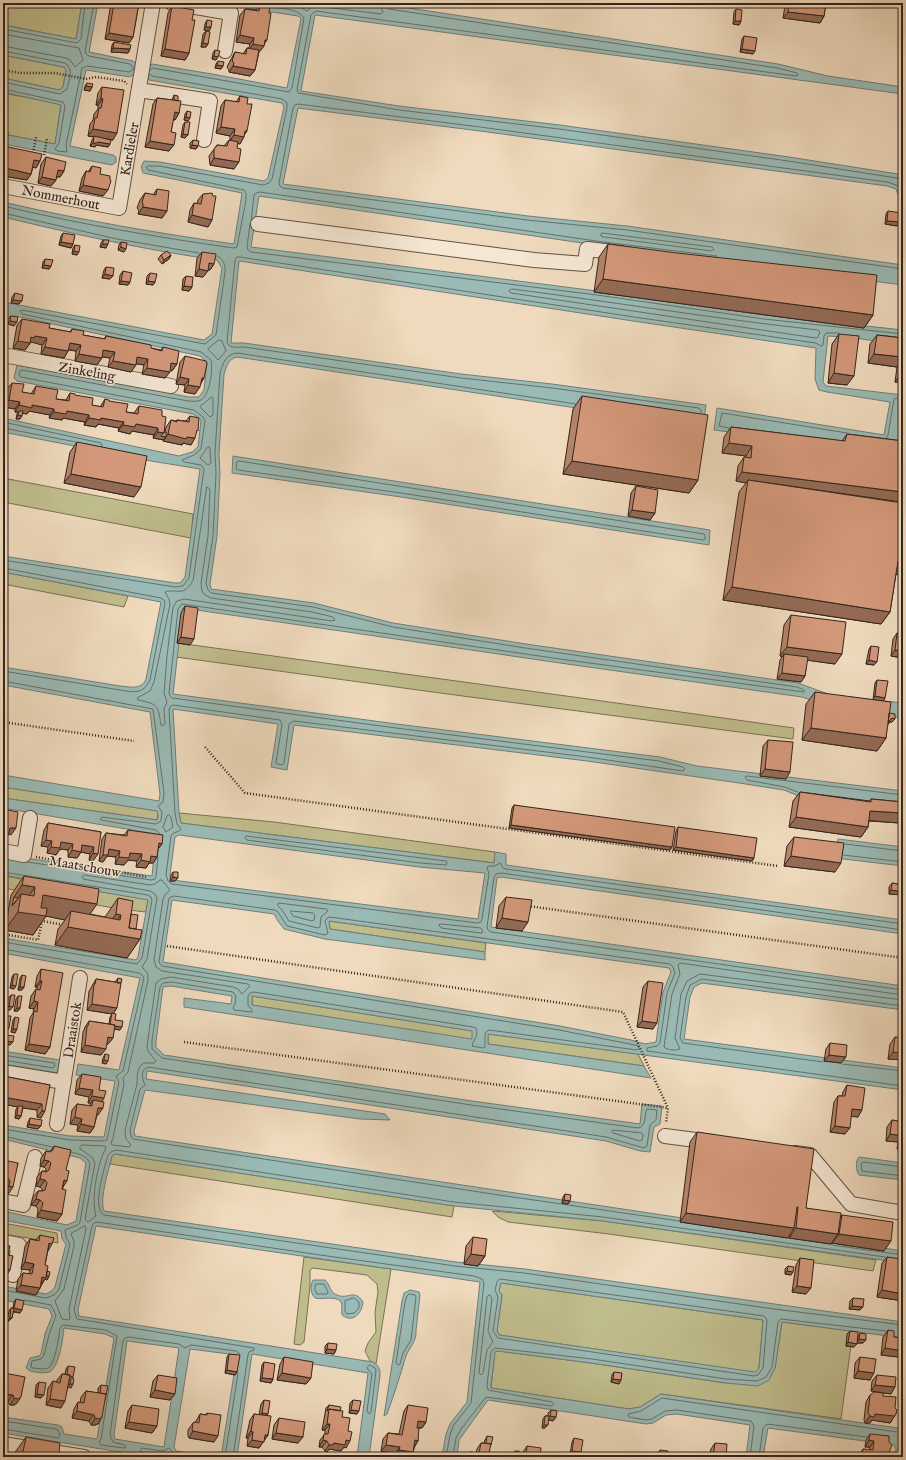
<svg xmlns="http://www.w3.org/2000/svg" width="906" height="1460" font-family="'IM FELL English',serif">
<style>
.green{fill:#c0bd8d;stroke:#7a7155}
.water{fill:#9abab5;stroke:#717e78;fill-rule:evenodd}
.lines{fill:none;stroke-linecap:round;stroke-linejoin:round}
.shore{stroke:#667069;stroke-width:1}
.minor-casing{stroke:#625245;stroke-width:16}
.path{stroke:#33251d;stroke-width:2.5;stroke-dasharray:1 2;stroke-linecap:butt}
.minor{stroke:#f5e7d4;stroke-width:14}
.wall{fill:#b58369;stroke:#33251d}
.shaded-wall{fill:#946a55;stroke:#33251d}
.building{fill:#d3987a;stroke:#33251d}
.labels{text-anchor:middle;stroke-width:3;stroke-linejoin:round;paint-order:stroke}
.street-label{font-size:14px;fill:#33251d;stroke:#f5e7d4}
</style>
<rect width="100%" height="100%" fill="#efdabd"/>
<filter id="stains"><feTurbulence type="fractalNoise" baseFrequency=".005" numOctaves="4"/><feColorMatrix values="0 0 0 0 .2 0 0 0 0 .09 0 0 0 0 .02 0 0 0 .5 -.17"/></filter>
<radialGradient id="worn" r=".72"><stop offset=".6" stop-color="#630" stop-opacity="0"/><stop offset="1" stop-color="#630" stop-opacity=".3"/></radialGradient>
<!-- green -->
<path class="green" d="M 3,3 L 82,3 L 76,39 L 3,25 Z
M 3,55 L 64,67 L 66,70 L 63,87 L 59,90 L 3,78 Z
M 3,93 L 61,104 L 55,144 L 3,134 Z
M 3,478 L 193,514 L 191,538 L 3,502 Z
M 3,572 L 128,596 L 124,607 L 3,584 Z
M 178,643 L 588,699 L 794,728 L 793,739 L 455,695 L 176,657 Z
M 3,787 L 158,811 L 157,820 L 3,798 Z
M 179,813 L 274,822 L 495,852 L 494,863 L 181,823 Z
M 3,876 L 148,899 L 146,912 L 119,909 L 3,888 Z
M 329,921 L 486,943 L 485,952 L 330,929 Z
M 252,996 L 473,1031 L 472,1040 L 252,1005 Z
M 488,1034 L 638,1054 L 644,1066 L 488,1044 Z
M 115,1154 L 454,1206 L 452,1217 L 110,1164 L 112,1156 Z
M 492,1211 L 603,1221 L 876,1260 L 873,1271 L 609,1234 L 508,1222 L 498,1217 Z
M 3,1223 L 57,1233 L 58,1243 L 3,1234 Z
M 304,1257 L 391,1269 L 376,1364 L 370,1361 L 365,1351 L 368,1343 L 376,1332 L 375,1312 L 378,1292 L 377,1284 L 367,1275 L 313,1268 L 310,1270 L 310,1286 L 304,1342 L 300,1345 L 294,1344 Z
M 501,1283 L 763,1320 L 759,1368 L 755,1373 L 499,1335 L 497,1331 L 502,1295 L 499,1291 Z
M 782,1322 L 853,1331 L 841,1419 L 661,1394 L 640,1407 L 629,1409 L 491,1388 L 495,1351 L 498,1351 L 591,1363 L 726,1383 L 775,1368 Z"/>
<!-- water -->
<path class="water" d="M 82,3 L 98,3 L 89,52 L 133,61 L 137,65 L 147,67 L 152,64 L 212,74 L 287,88 L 301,19 L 298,16 L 214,3 L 376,3 L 778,64 L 828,76 L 903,87 L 903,94 L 315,15 L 301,91 L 399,106 L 560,125 L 789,157 L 898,174 L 903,175 L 903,204 L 899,197 L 896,189 L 887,186 L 480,131 L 298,108 L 283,184 L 528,216 L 627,226 L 903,265 L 903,285 L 603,246 L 259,196 L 251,247 L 597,291 L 764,315 L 903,330 L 903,345 L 855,338 L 828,336 L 823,382 L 826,386 L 903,395 L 903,430 L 902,438 L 903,438 L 903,452 L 842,447 L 714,430 L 717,408 L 884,435 L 890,402 L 827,392 L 819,390 L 815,379 L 816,348 L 633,321 L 239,261 L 231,343 L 244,343 L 461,374 L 552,384 L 706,405 L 703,427 L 237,357 C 228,359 227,366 224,374 L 219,454 L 220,473 L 217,536 L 210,584 L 211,589 L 314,603 L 393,623 L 526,644 L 798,683 L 831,695 L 903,703 L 903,718 L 828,706 L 802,697 L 560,663 L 183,608 L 173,694 L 397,724 L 660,757 L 697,766 L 903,791 L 903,809 L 801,797 L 784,790 L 739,783 L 587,761 L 294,725 L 287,770 L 271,767 L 278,724 L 173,709 L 179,813 L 181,823 L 494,863 L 495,852 L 506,854 L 506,865 L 903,920 L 903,934 L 501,877 L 497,878 L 491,927 L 903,986 L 903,1010 L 702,983 L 694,987 L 690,997 L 684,1039 L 903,1068 L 903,1090 L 488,1034 L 488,1044 L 644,1066 L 651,1078 L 184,1007 L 184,998 L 231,1004 L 232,996 L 171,986 L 163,987 L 156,1041 L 156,1047 L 164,1055 L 472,1101 L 640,1124 L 642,1104 L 662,1106 L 660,1124 L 654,1127 L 650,1152 L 640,1151 L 606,1141 L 147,1071 L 146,1079 L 385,1114 L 390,1120 L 360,1119 L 145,1090 L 134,1131 L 135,1136 L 903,1251 L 903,1263 L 603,1221 L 454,1206 L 115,1154 L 112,1156 C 109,1169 99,1199 104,1211 L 456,1262 L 525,1269 L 903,1322 L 903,1338 L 782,1322 L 775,1368 L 769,1380 L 758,1386 L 726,1383 L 591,1363 L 498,1351 L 495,1352 L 491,1385 L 491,1388 L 629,1409 L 640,1407 L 661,1394 L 898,1428 L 903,1422 L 903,1457 L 895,1457 L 896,1449 L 894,1445 L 768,1428 L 763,1457 L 746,1457 L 750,1425 L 677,1414 L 666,1415 L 653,1423 L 646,1424 L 488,1400 L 459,1440 L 457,1457 L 442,1457 L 446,1434 L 450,1424 L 467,1402 L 480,1282 L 96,1226 L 78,1310 L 79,1316 L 373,1362 C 379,1366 380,1368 380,1376 L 369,1457 L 357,1457 L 368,1373 L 252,1354 L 237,1457 L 221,1457 L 237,1355 L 190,1349 L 174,1447 L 176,1451 L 211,1457 L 151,1457 L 3,1433 L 3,1417 L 58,1425 L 62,1427 L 64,1434 L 97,1439 L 114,1338 L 105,1334 L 64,1328 C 63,1338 59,1369 49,1372 C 43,1374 35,1372 30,1371 L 26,1368 L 30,1358 L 39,1356 L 41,1354 L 45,1334 L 52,1316 L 49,1309 L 3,1300 L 3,1286 L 46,1294 L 52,1291 L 55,1287 L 66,1244 L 62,1239 L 61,1231 L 3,1220 L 3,1211 L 67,1225 L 76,1221 L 86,1163 L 80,1158 L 3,1139 L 3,1125 L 70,1136 L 104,1137 L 115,1081 L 76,1075 L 78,1064 L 119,1070 L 140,978 L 3,953 L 3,938 L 136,960 L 138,957 L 148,900 L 3,875 L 3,855 L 152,876 L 156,834 L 3,808 L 3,798 L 157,820 L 158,816 L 157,811 L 3,787 L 3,775 L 159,801 L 160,794 L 150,712 L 3,685 L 3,667 L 120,686 C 131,687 141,690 146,679 L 161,602 L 3,572 L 3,556 L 175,583 L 180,583 L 185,577 L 200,469 L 151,461 L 3,432 L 3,418 L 179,456 L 192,452 L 198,447 L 201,420 L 193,414 L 17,381 L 14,378 L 17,365 L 189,397 L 199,397 L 204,390 L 207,362 L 200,356 L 16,316 L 3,317 L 3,302 L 204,340 L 212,334 L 222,268 L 217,260 C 145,250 74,234 3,217 L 3,202 C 80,220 157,233 234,244 L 242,193 L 143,173 C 141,168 141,166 144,161 L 160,162 L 264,181 L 268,178 L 284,107 L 282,103 L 149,80 L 146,76 L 134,74 L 130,77 L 86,70 L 70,146 L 113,155 L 116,157 L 116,162 L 112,165 L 3,144 L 3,134 L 55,144 L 61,105 L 3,92 L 3,78 L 59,90 L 63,87 L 66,70 L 64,67 L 3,55 L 3,25 L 76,39 ZM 179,835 L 419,867 L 485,873 L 478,919 L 172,880 L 170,875 L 175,837 ZM 172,900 L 274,914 L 278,921 L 284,929 L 325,939 L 485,960 L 485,952 L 330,929 L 329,921 L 669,968 L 671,972 L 663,992 L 656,1042 L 645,1044 L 631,1040 L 560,1026 L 163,962 ZM 252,996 L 472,1031 L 472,1039 L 252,1005 ZM 501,1283 L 763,1320 L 759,1368 L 755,1372 L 499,1335 L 497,1331 L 502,1295 L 499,1291 ZM 127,1341 L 179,1348 L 164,1447 L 115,1439 L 114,1435 Z
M 233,456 L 710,530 L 709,545 L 401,497 L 232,473 Z
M 838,839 L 903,847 L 903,866 L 835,858 Z
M 3,1051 L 60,1060 L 58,1073 L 3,1064 Z
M 859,1157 L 903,1163 L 903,1180 L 859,1175 C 856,1171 855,1161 859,1157 Z
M 313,1280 L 325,1280 C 330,1284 330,1293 337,1295 C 348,1300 354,1288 363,1302 C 362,1312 354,1324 342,1315 C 341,1311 343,1305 341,1302 C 336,1295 322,1300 315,1298 C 310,1293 310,1286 313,1280 Z
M 410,1290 L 419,1292 L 420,1295 L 416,1330 C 417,1341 410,1346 406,1356 C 400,1376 394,1395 387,1414 L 384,1416 L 402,1301 L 404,1293 Z"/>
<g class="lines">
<!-- shore -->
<path class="shore" d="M 276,3 L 298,6 L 307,11 L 312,7 L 316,6 L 381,14 L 383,12 L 379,3
M 385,3 L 385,7 L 389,9 L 777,68 L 797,73 L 798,75 L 796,76 L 316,11 L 313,13 L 311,15 L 297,89 L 298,93 L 399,110 L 559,129 L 788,161 L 903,179
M 3,29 L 77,43 L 81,39 L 85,3
M 3,34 L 79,48 L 83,60 L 75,67 L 70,60 L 66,58 L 3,46
M 3,51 L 65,63 C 74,69 69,80 67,89 L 60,94 L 3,82
M 150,70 L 153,68 L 289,92 L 292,88 L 304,18 C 298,8 282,9 271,7
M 3,89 L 63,102 L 65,106 L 59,143 L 55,149 L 57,151 L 67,152 L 66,145 L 82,68 L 87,66 L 129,72 L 134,69 L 130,64 L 89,56 L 86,54 L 85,51 L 94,3
M 903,196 L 899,186 L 887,182 L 480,127 L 298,104 L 295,105 L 293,108 L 279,183 L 280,186 L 283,188 L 527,220 L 627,230 L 903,269
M 3,206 C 79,224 156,237 233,248 L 237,247 L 246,200 L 246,193 L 244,190 L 148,170 L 146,167 L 148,166 L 159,166 L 263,185 L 269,183 L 272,179 L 287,108 L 287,103 L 282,99 L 152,76 L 149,74
M 3,213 L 117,239 L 199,253
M 251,222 L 254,195 L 256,193 L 260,192 L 603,242 L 717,256
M 250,224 L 247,247 L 248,250 L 251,252 L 597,295 L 764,319 L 903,334
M 602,233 L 712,247 L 714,249 L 712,251 L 604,237 L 601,236 Z
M 512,289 C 614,302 716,319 818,330 L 820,332 L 818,337 L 816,338 L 511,293 L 509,291 Z
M 219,340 L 222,341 L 226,351 L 218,360 L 208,349 Z
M 212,397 L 213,399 L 213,415 L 210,417 L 200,407 Z
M 576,404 L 237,353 C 226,354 223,363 220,373 L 215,453 L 216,473 L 213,536 L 206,583 L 208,590 L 211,593 L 313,607 L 393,627 L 525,648 L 797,687 L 804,690 L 804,692 L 560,659 L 182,604 L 178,609 L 169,693 L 170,696 L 172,698 L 396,728 L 659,761 L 683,767 L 685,769 L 683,771 L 587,757 L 294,721 L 289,724 L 284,763 L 282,765 L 277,764 L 276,762 L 282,725 L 280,720 L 173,705 L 170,707 L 169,710 L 175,813 L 177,824 L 181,829 C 179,833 173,831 171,836 L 166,875 L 168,881 L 172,884 L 477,923 L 481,922 L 482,919 L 489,874 L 487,867 L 489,866 L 495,866 L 500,863 L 503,868 L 506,869 L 903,924
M 701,413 L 701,410 L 699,408 L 552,388 L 461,378 L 244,347 C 238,347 229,349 227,342 L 235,260 L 237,257 L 240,257 L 634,317 L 816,343 L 821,346 L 823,345 L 824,336 L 826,333 L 839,333
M 3,422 L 101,443 L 102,446
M 3,428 L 76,442
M 729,428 L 719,426 L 722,413 L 847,433
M 886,438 L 888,435 L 894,399 L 896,398 L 903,399
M 209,447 L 210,449 L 211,463 L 208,465 L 200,458 L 207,448 Z
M 239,461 L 704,534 L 705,535 L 705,539 L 703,540 L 669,535 L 401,493 L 238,470 L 236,469 L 237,462 Z
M 207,487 L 210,489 L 208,536 L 201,583 L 202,591 L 205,595 L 211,598 L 312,612 L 333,617 L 335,620 L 332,621 L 184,599 L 177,601 L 173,607 L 167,656 L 164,693 L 167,702 L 164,709 L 165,724 L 162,726 L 161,725 C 158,705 158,704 138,700 L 137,698 L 150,691 L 154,682 L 170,604 L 169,599 L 165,592 C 178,588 184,598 193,580 Z
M 3,560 L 175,587 L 183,586 L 189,578 L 204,469 L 201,465 L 184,462 L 182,460 L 194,455 L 201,449 L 205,421 L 203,417 L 194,410 L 21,377 L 19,375 L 20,371 L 22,370 L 188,401 C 192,401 198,402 201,400 C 210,395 213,369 211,360 L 201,352 L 22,314 L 20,311 L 22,310 L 205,344 L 216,335 L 225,272 C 226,266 223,258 217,256
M 3,568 L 161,598 L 164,600 L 165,603 L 150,680 C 143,695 133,692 120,690 L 3,671
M 3,681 L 153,709 L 164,793 L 163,802 L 158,806 L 162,812 L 161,821 L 156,824 L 102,817 L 100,819 L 101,820 L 156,830 L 160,834
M 798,792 L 785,787 L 747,780 L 745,777 L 747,776 L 903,795
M 169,815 L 171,817 L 173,827 L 166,832 L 163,827 L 167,816 Z
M 246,836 L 446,861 L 447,863 L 446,865 L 420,863 L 247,840 L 245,838 Z
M 845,844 L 903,851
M 843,855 L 903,862
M 27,862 L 151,880 L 155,879 L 156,876 L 158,857
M 3,872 L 148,895 L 151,897 L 152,900 L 142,958 L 137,964 L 3,942
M 84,875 L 150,885 L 155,884 L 160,880 L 162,880 L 170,890 L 165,895 L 163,899 L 154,960 L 156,967 L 162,971 L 248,984 L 250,986 L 242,994 L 238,989 L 233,987 L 171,977 L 161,979 L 156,983 L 147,1046 L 148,1051 L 156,1061 L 154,1063 L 144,1063 C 134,1069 139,1080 136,1088 L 125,1130 L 126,1139 L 131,1145 L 129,1147 L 112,1145 L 111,1143 L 113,1138 L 124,1084 L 123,1078 L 128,1072 L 148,980 L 148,974 L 142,967 L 147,959 L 157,898 L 155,894 L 150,891 L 83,879 L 82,877 Z
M 279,903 L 326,909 L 328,911 L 321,917 L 320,927 L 318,928 L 289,921 L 282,910 L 278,906 Z
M 291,911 L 313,913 L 315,915 L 314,920 L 312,921 L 293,916 L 291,913 Z
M 441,924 L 481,928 L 483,932 L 481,933 L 441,928 L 439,925 Z
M 903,930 L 501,873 L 496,874 L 494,877 L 487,927 L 488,930 L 491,932 L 903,990
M 3,949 L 139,973 L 142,975 L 144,978 L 123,1071 L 116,1076 L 119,1082 L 107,1140 L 103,1141 L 70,1140 L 3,1129
M 903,995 L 680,963 L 678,965 L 680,974 L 672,994 L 664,1047 C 667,1050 676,1051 680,1049 L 675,1038 L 681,994 L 687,981 L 700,974 L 903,1000
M 3,1055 L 54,1063 L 55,1066 L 53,1068 L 3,1060
M 823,1062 L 683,1043 L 680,1038 L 686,997 L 690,985 L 702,979 L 903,1006
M 842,1064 L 903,1071
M 613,1130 L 642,1133 L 643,1135 L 642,1140 L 640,1141 L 613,1133 L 612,1132 Z
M 3,1136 L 52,1147
M 82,1145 L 105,1146 L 106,1148 C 97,1164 91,1199 96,1216 L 88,1222 L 85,1219 L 95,1163 L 92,1157 L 80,1149 L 80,1147 Z
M 903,1167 L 863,1162 L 861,1164 L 862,1171 L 903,1176
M 679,1221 L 499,1195 L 133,1139 L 131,1136 L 130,1130 L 140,1089 L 145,1085 C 142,1079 140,1070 148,1067 L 606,1137 L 644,1148 L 647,1146 L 650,1125 L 656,1120 L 657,1110 L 647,1109 C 644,1115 647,1126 638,1128 L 471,1105 L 162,1058 L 152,1049 L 152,1040 L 160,987 L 163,983 L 171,982 L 233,992 L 236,996 L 235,1004 L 233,1008 L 234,1010 L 252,1012 L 252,1010 L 248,1005 L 248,996 L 250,993 L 254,992 L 473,1027 L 476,1028 C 479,1036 473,1040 472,1046 L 483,1048 L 485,1047 L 485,1033 L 489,1030 L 637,1050 L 639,1048 L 638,1046 L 630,1044 L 559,1030 L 162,966 L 160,964 L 159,961 L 169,898 L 174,896 L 275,910 L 278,912 L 287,926 L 325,935 L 328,933 L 325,921 L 327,918 L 330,917 L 670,964 L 673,967 L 675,973 L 667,993 L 660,1043 L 657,1046 L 647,1048 L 647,1051 L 903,1086
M 85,1226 L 86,1229 L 69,1309 L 70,1318 L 69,1320 L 62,1319 L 55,1301 L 64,1289 L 74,1246 L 74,1241 L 71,1234 Z
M 832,1245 L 903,1255
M 885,1257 L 603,1217 L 454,1202 L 116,1150 L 111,1152 L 108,1155 C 105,1167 91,1208 104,1215 L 455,1266 L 524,1273 L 774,1309 L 903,1325
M 500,1279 L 764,1316 L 766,1318 L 767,1321 L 763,1368 L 758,1375 L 754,1376 L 498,1338 L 493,1331 L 498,1297 L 495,1290 L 497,1282 Z
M 316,1284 L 324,1284 L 328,1292 L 327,1294 L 317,1294 L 315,1290 Z
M 3,1290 L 46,1298 L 54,1295 L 59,1289 L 70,1244 L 66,1237 L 65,1230 L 78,1225 L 80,1222 L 90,1164 C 88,1156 79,1154 71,1152
M 410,1294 L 415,1295 L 416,1297 L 411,1340 L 403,1353 L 400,1364 L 398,1365 L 396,1363 L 405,1302 L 407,1296 Z
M 490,1295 L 492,1299 L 488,1331 L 493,1342 L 487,1350 L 483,1373 L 481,1375 L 479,1373 L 487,1297 Z
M 354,1298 L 359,1302 L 359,1308 L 354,1313 L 347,1314 L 345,1311 L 345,1301 Z
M 24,1300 L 51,1305 L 56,1315 L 49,1335 L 44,1355 L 41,1359 L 32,1361 L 31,1366 L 32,1368 C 36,1368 44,1370 48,1368 C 55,1365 59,1336 60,1328 L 63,1325 L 106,1330 L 117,1336 L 101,1439 L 99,1442 L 101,1445 L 124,1448 L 126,1447 L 125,1445 L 113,1442 L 110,1435 L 123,1341 L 125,1338 L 129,1337 L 179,1344 L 185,1348 L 191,1345 L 236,1351 L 240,1354
M 370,1365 L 375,1368 L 376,1370 L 371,1412 L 369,1414 L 367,1411 L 372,1374 L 367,1368 Z
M 3,1421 L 56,1429 L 58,1430 L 60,1436 L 58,1438 L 3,1429
M 144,1457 L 143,1454 L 140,1450 L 142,1448 L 163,1451 L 169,1448 L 175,1454 L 189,1457
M 225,1457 L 238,1373
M 233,1457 L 248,1355 L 249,1352 L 254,1350 L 254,1348 L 77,1319 L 74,1310 L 92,1226 L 94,1223 L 97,1222 L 320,1255 L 474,1276 L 482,1279 L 484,1283 L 471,1403 L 453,1426 L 450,1435 L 446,1457
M 453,1457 L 456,1438 L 461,1429 L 486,1397 L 552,1406 L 554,1404 L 552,1402 L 488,1390 L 487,1385 L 491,1352 L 495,1348 L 592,1359 L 726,1379 L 757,1381 L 766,1377 L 772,1367 L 778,1322 L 781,1319 L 886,1331
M 750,1457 L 754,1426 L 751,1421 L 677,1410 L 665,1411 L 652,1419 L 646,1420 L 629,1417 L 628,1414 L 641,1411 L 662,1398 L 897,1432 L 900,1431 L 903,1428
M 759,1457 L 763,1428 L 767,1424 L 867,1437"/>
<defs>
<path id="minor" d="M 172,3 L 231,13 L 225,51
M 139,90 L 210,101 L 204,140
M 3,186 L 119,208 L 153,3
M 258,224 L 534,260 L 585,264 L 587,249 L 621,253
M 3,355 L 171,386
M 3,851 L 24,855 L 30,818
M 3,1072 L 64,1082
M 57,1124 L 80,978
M 665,1136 L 711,1142
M 795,1153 L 810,1155 L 851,1204 L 903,1213
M 3,1201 L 23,1205 L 35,1157
M 3,1242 L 19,1245 L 13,1275
M 3,1444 L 84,1457"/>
</defs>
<!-- minor casing -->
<use href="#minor" class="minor-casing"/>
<!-- path -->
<path class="path" d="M 3,70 L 20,73 L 55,73 L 86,79 L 96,77 L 124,81 L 127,84
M 5,148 L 8,131
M 33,153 L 36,137
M 44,155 L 47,139
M 3,722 L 134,741
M 205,747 L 245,793 L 778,866
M 36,857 L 146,877
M 528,906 L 903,958
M 3,934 L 38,940 L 42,921 L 64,925
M 167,946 L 623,1012 L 668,1108
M 184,1042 L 668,1108 L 666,1123"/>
<!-- minor -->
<use href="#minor" class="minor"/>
</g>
<!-- wall -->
<path class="wall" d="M 111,3 L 139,3 L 133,37 L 129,43 L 105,39 Z
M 787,3 L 826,3 L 824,16 L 820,23 L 783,18 L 785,6 Z
M 260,5 L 264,43 L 264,46 L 259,52 L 255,70 L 250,76 L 229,72 L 229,70 L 227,67 L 231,59 L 235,52 L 243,54 L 247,48 L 249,48 L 250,44 L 236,42 L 240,15 L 245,9 L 256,10 Z
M 172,6 L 192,20 L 189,53 L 185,60 L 161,56 L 168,13 Z
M 736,9 L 741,21 L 739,25 L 733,24 L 734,12 Z
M 207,20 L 211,27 L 209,31 L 204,30 L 205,24 Z
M 206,31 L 208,44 L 206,47 L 201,47 L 203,34 Z
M 744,36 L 753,54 L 740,52 L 742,39 Z
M 114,42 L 130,49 L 128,53 L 111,52 L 112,45 Z
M 215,50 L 216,60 L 212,59 L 213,53 Z
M 218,61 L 223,66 L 221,69 L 215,68 L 216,64 Z
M 87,83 L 92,87 L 90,91 L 84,90 L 85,86 Z
M 102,87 L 113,140 L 102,138 L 110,144 L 108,147 L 96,145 L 95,147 L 90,146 L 92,140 L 94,137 L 88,136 L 90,124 L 93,120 L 94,114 L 98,109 L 98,105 L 96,105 L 98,93 Z
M 174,95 L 178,101 L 179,113 L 175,120 L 173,119 L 171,132 L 169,151 L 145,147 L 153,104 L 157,98 L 172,100 Z
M 240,96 L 247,104 L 244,135 L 240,144 L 237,143 L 234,169 L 210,165 L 209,156 L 217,145 L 224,146 L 229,140 L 230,140 L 230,136 L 216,133 L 221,106 L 225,100 L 236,102 Z
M 187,111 L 188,121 L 184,120 L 185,114 Z
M 185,122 L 188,135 L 185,138 L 181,137 L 183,125 Z
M 193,140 L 198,146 L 196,149 L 190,148 L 190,143 Z
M 3,146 L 40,161 L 36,168 L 33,167 L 31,174 L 27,180 L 3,176 Z
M 46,157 L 64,171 L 60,177 L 56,177 L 56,180 L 51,186 L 38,183 L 41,164 Z
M 92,166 L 100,174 L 103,196 L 79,191 L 82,178 L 86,171 L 88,172 Z
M 157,189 L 167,211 L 162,218 L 138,214 L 139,211 L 137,208 L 140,200 L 145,193 L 153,195 Z
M 203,194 L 212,220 L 208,227 L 188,222 L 190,210 L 194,203 L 197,204 L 198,200 Z
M 888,211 L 897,226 L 885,224 L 886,214 Z
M 63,233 L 73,244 L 71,248 L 59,245 L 61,236 Z
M 103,240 L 106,248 L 100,247 L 101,243 Z
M 121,242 L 124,252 L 118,250 L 119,245 Z
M 608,244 L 873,315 L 864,328 L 594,292 L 599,257 Z
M 75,245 L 77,255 L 72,254 L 73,248 Z
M 202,252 L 214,264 L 210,270 L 208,270 L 203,277 L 195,276 L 197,258 Z
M 161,255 L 171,255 L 169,259 L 162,264 L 158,259 Z
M 45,259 L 51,266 L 49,269 L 42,268 L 43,262 Z
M 106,267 L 113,276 L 110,279 L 102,278 L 104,270 Z
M 123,271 L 130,282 L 128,285 L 119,284 L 120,275 Z
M 150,273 L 155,282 L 153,285 L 146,284 L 147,276 Z
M 186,276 L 192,287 L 189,291 L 182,290 L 183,279 Z
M 15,293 L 19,304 L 11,303 L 12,297 Z
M 11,316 L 14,326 L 8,324 L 8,319 Z
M 22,319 L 49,328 L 70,332 L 72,329 L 83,335 L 104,339 L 106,336 L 151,348 L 161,350 L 163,347 L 177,364 L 172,371 L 170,370 L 165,378 L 142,374 L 144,365 L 138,364 L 136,364 L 131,372 L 108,367 L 110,358 L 102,357 L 97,365 L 75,361 L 76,351 L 68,350 L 68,351 L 64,358 L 41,354 L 42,345 L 36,343 L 31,342 L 25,350 L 13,348 L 17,325 Z
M 839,334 L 847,385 L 828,383 L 832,344 Z
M 877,335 L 903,338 L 903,383 L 895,382 L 897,367 L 868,363 L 870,344 Z
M 185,356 L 204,378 L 200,384 L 195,394 L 184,392 L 185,385 L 176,384 L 180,362 Z
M 12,383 L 22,392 L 31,394 L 36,386 L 56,399 L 66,400 L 70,393 L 92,405 L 100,407 L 105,399 L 126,412 L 134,413 L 139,406 L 162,416 L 164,432 L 165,432 L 166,427 L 171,420 L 176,421 L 177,420 L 186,421 L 190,416 L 196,433 L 191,445 L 183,443 L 182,445 L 163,441 L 164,440 L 153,438 L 154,435 L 132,431 L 130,434 L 118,431 L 119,428 L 98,424 L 96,427 L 84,425 L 85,422 L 63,418 L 62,420 L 49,418 L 50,415 L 29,411 L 27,414 L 22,413 L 20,419 L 16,419 L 17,414 L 18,412 L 15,412 L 15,409 L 4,407 L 7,389 Z
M 582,396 L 698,480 L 689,493 L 563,474 L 573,409 Z
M 731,427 L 842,441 L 847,434 L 903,441 L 903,500 L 901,502 L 903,503 L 903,575 L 896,574 L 890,612 L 881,624 L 723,600 L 739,492 L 746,483 L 736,481 L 738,466 L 744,457 L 745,457 L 746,456 L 722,453 L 724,437 Z
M 77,442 L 134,497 L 64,483 L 70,452 Z
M 636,486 L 655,513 L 650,520 L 628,516 L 631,493 Z
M 185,606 L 190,645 L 177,643 L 181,613 Z
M 791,615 L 835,664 L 807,660 L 805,676 L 801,682 L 777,679 L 780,660 L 782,657 L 780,656 L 784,625 Z
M 897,633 L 903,634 L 903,658 L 891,656 L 893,639 Z
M 871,646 L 874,665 L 866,664 L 869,649 Z
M 877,680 L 885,698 L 883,701 L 873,700 L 875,683 Z
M 815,692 L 889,713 L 895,719 L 892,722 L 889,722 L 887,725 L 886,738 L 877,751 L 802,740 L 806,704 Z
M 768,740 L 786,779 L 760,776 L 763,746 Z
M 800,792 L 870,801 L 871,799 L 903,802 L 903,817 L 899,823 L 869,821 L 868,827 L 861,837 L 789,827 L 793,801 Z
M 514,805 L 672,847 L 670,850 L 509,828 L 512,808 Z
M 48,823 L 101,832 L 93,861 L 89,860 L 90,854 L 81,852 L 77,858 L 68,857 L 68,850 L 60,849 L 56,855 L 47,853 L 48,847 L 41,846 L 44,830 Z
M 678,827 L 754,858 L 752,861 L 673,850 L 676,831 Z
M 128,830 L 162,844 L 158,849 L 157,857 L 153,863 L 149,863 L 146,868 L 136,867 L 137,861 L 128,860 L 124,865 L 115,864 L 116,857 L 107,856 L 103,862 L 99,861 L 102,839 L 106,833 L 124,835 Z
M 794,837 L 835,872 L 784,866 L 787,846 Z
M 173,872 L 175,881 L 170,881 L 171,875 Z
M 24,876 L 90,914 L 105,917 L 118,898 L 131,914 L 136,929 L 140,939 L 127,958 L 55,945 L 58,929 L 65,920 L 46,916 L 33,935 L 5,930 L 11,895 Z
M 892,883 L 903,885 L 903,895 L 889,894 L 889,887 Z
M 506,897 L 522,931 L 496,928 L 499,906 Z
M 41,969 L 50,1047 L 45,1054 L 25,1050 L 30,1018 L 33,1013 L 34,1009 L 29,1008 L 31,996 L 36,989 L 37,990 L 37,987 L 35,987 L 37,976 Z
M 14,974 L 14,989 L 10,988 L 12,977 Z
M 22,975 L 24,987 L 22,990 L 18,990 L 20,978 Z
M 118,978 L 113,1013 L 115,1020 L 120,1030 L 114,1029 L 113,1038 L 108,1044 L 107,1044 L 101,1055 L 81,1052 L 83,1032 L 84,1030 L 85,1027 L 89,1021 L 109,1024 L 110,1017 L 112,1014 L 87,1010 L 89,991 L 91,988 L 92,986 L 96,979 L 115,982 Z
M 648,981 L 653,1029 L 637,1027 L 643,987 Z
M 11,995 L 10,1010 L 6,1010 L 8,998 Z
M 18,996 L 20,1008 L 18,1011 L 14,1011 L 16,999 Z
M 7,1016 L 7,1031 L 3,1031 L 5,1019 Z
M 15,1017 L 15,1033 L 11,1032 L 13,1020 Z
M 903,1031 L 903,1060 L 888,1059 L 890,1044 L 895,1037 L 900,1038 L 900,1036 Z
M 6,1035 L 10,1045 L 3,1044 L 4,1038 Z
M 830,1043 L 846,1057 L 841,1063 L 824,1061 L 826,1049 Z
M 105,1054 L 106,1064 L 102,1063 L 103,1058 Z
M 82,1074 L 99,1090 L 102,1101 L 98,1115 L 97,1115 L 94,1127 L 90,1133 L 77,1131 L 78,1125 L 70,1124 L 72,1110 L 77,1104 L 89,1106 L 91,1103 L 88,1103 L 89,1097 L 75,1094 L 77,1080 Z
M 3,1076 L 50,1085 L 41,1118 L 37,1117 L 37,1110 L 23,1108 L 21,1116 L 19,1119 L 15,1118 L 16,1109 L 18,1107 L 3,1104 Z
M 847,1085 L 858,1117 L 851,1116 L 845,1134 L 830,1132 L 834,1102 L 838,1096 L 842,1096 L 843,1092 Z
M 30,1118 L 38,1129 L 27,1127 L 28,1122 Z
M 892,1120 L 903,1122 L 903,1146 L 901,1149 L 897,1149 L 898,1142 L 886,1141 L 887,1127 Z
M 697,1132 L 806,1208 L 840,1217 L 842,1215 L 884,1251 L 832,1243 L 832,1242 L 831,1244 L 789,1238 L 789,1235 L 788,1238 L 680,1222 L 690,1142 Z
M 54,1146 L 63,1187 L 62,1214 L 57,1221 L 37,1217 L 38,1209 L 36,1206 L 31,1205 L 33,1197 L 38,1191 L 42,1191 L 42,1189 L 40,1187 L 36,1186 L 37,1177 L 42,1171 L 46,1171 L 46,1169 L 44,1167 L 40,1166 L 41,1158 L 46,1151 L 50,1152 Z
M 18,1163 L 9,1193 L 4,1192 L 5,1188 L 4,1185 Z
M 565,1194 L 570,1201 L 568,1204 L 562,1203 L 563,1197 Z
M 40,1235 L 48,1250 L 45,1265 L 49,1276 L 47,1280 L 45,1279 L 36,1295 L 16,1291 L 18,1279 L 23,1273 L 29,1274 L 30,1270 L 21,1269 L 25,1246 L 30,1239 L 36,1240 Z
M 473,1237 L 485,1256 L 478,1266 L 464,1264 L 466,1246 Z
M 887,1257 L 903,1261 L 903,1301 L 877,1297 L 882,1263 Z
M 800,1258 L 806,1294 L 792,1292 L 796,1265 Z
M 788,1266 L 791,1275 L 785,1274 L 785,1269 Z
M 853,1298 L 860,1310 L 849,1309 L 850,1301 Z
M 16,1299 L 20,1313 L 13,1312 L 12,1318 L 9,1321 L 7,1321 L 9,1311 L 11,1308 L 13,1308 L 14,1302 Z
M 888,1330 L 894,1337 L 903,1338 L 903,1351 L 898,1357 L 881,1355 L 883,1337 Z
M 850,1331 L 857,1344 L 854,1347 L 846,1346 L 847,1334 Z
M 860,1333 L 866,1340 L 863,1343 L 857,1343 L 858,1336 Z
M 328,1343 L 336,1350 L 334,1354 L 325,1353 L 325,1346 Z
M 229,1354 L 237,1372 L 235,1375 L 225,1373 L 227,1357 Z
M 284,1357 L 311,1378 L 306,1384 L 277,1380 L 280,1364 Z
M 860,1357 L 870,1380 L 854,1378 L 855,1363 Z
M 264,1362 L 273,1379 L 271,1383 L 260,1381 L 262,1365 Z
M 68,1366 L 73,1377 L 72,1379 L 71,1388 L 68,1387 L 61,1408 L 46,1405 L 48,1388 L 53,1381 L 57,1382 L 57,1380 L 62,1374 L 65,1374 L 66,1369 Z
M 614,1372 L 619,1384 L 611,1382 L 612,1375 Z
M 4,1373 L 17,1403 L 14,1405 L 10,1405 L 8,1402 L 3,1401 L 3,1374 Z
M 158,1375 L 175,1394 L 170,1400 L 150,1397 L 153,1381 Z
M 877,1375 L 891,1394 L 871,1391 L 872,1381 Z
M 39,1382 L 41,1398 L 35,1397 L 36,1385 Z
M 101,1385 L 106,1396 L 98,1424 L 95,1425 L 91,1425 L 89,1421 L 72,1418 L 74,1409 L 78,1402 L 80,1403 L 81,1397 L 86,1391 L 98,1393 L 98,1388 Z
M 870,1395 L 883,1396 L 892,1421 L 890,1423 L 872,1420 L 870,1423 L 865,1423 L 864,1420 L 866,1402 Z
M 264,1400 L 267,1416 L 268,1435 L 259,1448 L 247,1446 L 248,1438 L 246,1438 L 250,1420 L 254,1414 L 259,1415 L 261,1404 Z
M 353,1400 L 357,1414 L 349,1413 L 350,1403 Z
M 132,1405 L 157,1426 L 152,1433 L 125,1428 L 128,1411 Z
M 329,1405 L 340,1411 L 342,1417 L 348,1431 L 346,1448 L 344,1447 L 341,1451 L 329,1449 L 327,1452 L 325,1451 L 322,1447 L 319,1447 L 320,1440 L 325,1434 L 325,1430 L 322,1430 L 326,1408 Z
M 408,1405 L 426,1422 L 422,1428 L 417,1428 L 418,1441 L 415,1446 L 413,1452 L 410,1457 L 395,1457 L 395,1454 L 381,1451 L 383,1439 L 388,1433 L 399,1434 L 404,1411 Z
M 551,1410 L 556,1417 L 553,1421 L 548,1420 L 545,1428 L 542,1428 L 543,1419 L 545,1416 L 548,1416 L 548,1413 Z
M 207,1413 L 214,1442 L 189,1438 L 188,1436 L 188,1430 L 193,1423 L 195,1422 L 196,1421 L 200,1414 L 206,1415 Z
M 279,1418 L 298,1443 L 272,1439 L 274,1425 Z
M 870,1434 L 887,1457 L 858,1457 L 859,1455 L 863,1449 L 869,1450 L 870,1447 L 865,1447 L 866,1440 Z
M 487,1436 L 490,1446 L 488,1457 L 467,1457 L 470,1452 L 476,1453 L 477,1449 L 481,1443 L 484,1443 L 485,1440 Z
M 26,1437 L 59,1452 L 64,1456 L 69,1457 L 12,1457 L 13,1455 Z
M 574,1438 L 581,1452 L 579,1456 L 570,1454 L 572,1442 Z
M 715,1443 L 726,1457 L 709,1457 L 711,1449 Z
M 527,1446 L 540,1457 L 511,1457 L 515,1451 L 522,1456 L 523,1452 Z
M 660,1450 L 667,1457 L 654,1457 L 656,1455 L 657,1455 Z"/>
<!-- shaded-wall -->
<path class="shaded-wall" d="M 788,12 L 824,16 L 820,23 L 783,18 Z
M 735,21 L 741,21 L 739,25 L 733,24 Z
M 206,27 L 211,27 L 209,31 L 204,30 Z
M 109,33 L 133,37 L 129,43 L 105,39 Z
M 240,35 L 254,38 L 250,44 L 236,42 Z
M 265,40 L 267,40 L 263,46 L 264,46 L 259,52 L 249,50 L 253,44 Z
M 203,43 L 208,44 L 206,47 L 201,47 Z
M 113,48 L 130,49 L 128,53 L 111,52 Z
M 165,49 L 189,53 L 185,60 L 161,56 Z
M 742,49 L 755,51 L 753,54 L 740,52 Z
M 214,56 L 218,57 L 216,60 L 212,59 Z
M 217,65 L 223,66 L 221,69 L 215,68 Z
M 233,66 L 255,70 L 250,76 L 229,72 Z
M 86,86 L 92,87 L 90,91 L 84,90 Z
M 101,98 L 103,99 L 98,105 L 96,105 Z
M 175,112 L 179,113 L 175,120 L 170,119 Z
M 186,117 L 190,118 L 188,121 L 184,120 Z
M 221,127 L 235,129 L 230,136 L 216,133 Z
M 93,129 L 117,133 L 113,140 L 88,136 Z
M 245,131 L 247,131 L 243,137 L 244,137 L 240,144 L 229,142 L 234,135 Z
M 183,134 L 188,135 L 185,138 L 181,137 Z
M 150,141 L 174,145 L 169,151 L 145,147 Z
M 98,142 L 110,144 L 108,147 L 96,145 L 95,147 L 90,146 L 93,143 Z
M 192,145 L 198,146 L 196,149 L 190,148 Z
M 3,154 L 7,155 L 3,161 Z
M 214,158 L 239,162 L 234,169 L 210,165 Z
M 34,160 L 40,161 L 36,168 L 29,166 Z
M 5,168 L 31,174 L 27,180 L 3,176 L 3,171 Z
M 58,170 L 64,171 L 60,177 L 53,176 Z
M 42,177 L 56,180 L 51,186 L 38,183 Z
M 83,185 L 108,190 L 103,196 L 79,191 Z
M 143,207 L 167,211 L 162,218 L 138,214 Z
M 192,215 L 212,220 L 208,227 L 188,222 Z
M 887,221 L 900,222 L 897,226 L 885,224 Z
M 61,242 L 73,244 L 71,248 L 59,245 Z
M 103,244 L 108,244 L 106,248 L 100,247 Z
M 121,247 L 126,249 L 124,252 L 118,250 Z
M 74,251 L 79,252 L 77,255 L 72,254 Z
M 171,255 L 169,259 L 162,264 L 164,260 Z
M 209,263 L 214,264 L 210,270 L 204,269 Z
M 44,265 L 51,266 L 49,269 L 42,268 Z
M 199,269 L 208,271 L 203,277 L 195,276 Z
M 105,274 L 113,276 L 110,279 L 102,278 Z
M 603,279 L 873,315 L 864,328 L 594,292 Z
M 121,281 L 130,282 L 128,285 L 119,284 Z
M 148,281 L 155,282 L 153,285 L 146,284 Z
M 184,286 L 192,287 L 189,291 L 182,290 Z
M 13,300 L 22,301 L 19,304 L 11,303 Z
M 10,321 L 17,322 L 14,326 L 8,324 Z
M 35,336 L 47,338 L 42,345 L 31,342 L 25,350 L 13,348 L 18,341 Z
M 70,343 L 81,345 L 76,351 L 65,349 Z
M 45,347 L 68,351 L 64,358 L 41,354 Z
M 103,350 L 115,352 L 110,358 L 99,356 Z
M 79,354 L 102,358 L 97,365 L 75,361 Z
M 874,354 L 903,357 L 903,358 L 897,367 L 868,363 Z
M 137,357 L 148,359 L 144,365 L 133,363 Z
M 113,361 L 136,365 L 131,372 L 108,367 Z
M 171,363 L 177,364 L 172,371 L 167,369 Z
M 147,368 L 170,372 L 165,378 L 142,374 Z
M 834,373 L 854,376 L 847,385 L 828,383 Z
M 901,373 L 903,373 L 903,383 L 895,382 Z
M 180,377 L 189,379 L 185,385 L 176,384 Z
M 202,378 L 204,378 L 200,385 Z
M 188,385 L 200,387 L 195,394 L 184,392 Z
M 9,400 L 20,402 L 15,409 L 4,407 Z
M 19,405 L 32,405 L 54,409 L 50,415 L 29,411 L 27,414 L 19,413 L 19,411 L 18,412 L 15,412 Z
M 67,411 L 89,415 L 85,422 L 63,418 L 62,420 L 49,418 L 54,412 Z
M 18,415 L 22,416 L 20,419 L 16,419 Z
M 89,418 L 101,418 L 124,422 L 119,428 L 98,424 L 96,427 L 84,425 Z
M 136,424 L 158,428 L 154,435 L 132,431 L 130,434 L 118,431 L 123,425 Z
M 158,432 L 164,433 L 166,437 L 164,440 L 153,438 Z
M 168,434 L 187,437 L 195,438 L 191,445 L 183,443 L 182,445 L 163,441 Z
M 729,443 L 752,446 L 746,456 L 722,453 Z
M 572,461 L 698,480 L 689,493 L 563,474 Z
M 742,472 L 903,492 L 903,500 L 901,502 L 748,480 L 746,483 L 736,481 Z
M 71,474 L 141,487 L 134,497 L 64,483 Z
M 632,510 L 655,513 L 650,520 L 628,516 Z
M 898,561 L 903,561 L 903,575 L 889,573 Z
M 732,587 L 890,612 L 881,624 L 723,600 Z
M 181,637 L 194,639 L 190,645 L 177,643 Z
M 787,647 L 842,654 L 835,664 L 784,657 L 784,654 L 782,657 L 780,656 Z
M 895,650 L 903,651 L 903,658 L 891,656 Z
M 869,660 L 877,662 L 874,665 L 866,664 Z
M 782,673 L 805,676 L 801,682 L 777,679 Z
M 875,696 L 885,698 L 883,701 L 873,700 Z
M 892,718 L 895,719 L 892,722 L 890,722 L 888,723 L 889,723 L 887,726 L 882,726 Z
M 811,728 L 886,738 L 877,751 L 802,740 Z
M 765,769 L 790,772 L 786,779 L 760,776 Z
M 870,811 L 903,813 L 903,817 L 899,823 L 863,820 Z
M 796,817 L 868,827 L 861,837 L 789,827 Z
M 511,825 L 672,847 L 670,850 L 509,828 Z
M 10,828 L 16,828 L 11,835 L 9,834 L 5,840 L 3,840 L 3,832 Z
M 46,840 L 52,841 L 48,847 L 41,846 Z
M 61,842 L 73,844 L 68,850 L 60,849 L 56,855 L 47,853 L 51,847 Z
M 159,843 L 162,844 L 157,850 Z
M 82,845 L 94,847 L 90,854 L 81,852 L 77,858 L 68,857 L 72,850 Z
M 676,847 L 754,858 L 752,861 L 673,850 Z
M 109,849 L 120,851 L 116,857 L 107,856 L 103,862 L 99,861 L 103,855 Z
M 93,853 L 98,854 L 93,861 L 89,860 Z
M 130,853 L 142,854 L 137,861 L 128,860 L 124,865 L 115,864 L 119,857 Z
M 151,856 L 157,857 L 153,863 L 149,863 L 146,868 L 136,867 L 141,860 Z
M 791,856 L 841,863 L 835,872 L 784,866 Z
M 173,877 L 178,878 L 175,881 L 170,881 Z
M 22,885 L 35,887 L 22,906 L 21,894 L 14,904 L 14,897 Z
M 891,890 L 903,892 L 903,895 L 889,894 Z
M 43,895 L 97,904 L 84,923 L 71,911 L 65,920 L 46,916 L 33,935 L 5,930 L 18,912 Z
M 116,914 L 121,915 L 108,933 L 103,932 Z
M 502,918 L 528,922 L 522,931 L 496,928 Z
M 68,927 L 140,939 L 127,958 L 55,945 Z
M 40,981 L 42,981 L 37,987 L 35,987 Z
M 12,985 L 16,986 L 14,989 L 10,988 Z
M 20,987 L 24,987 L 22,990 L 18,990 Z
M 34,1001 L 38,1002 L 34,1009 L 29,1008 Z
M 92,1004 L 117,1008 L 113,1014 L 87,1010 Z
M 9,1006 L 13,1007 L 10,1010 L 6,1010 Z
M 17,1008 L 20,1008 L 18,1011 L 14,1011 Z
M 642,1021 L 657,1023 L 653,1029 L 637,1027 Z
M 110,1025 L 122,1027 L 120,1030 L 108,1028 Z
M 5,1027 L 9,1028 L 7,1031 L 3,1030 Z
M 13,1029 L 17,1029 L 15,1033 L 11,1032 Z
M 108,1037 L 113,1038 L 108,1044 L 103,1043 Z
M 5,1041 L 13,1042 L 10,1045 L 3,1044 Z
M 29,1044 L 50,1047 L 45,1054 L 25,1050 Z
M 85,1045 L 106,1049 L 101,1055 L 81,1052 Z
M 893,1052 L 903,1053 L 903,1060 L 888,1059 Z
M 829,1055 L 846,1057 L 841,1063 L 824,1061 Z
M 104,1060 L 108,1061 L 106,1064 L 102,1063 Z
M 79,1088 L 93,1090 L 89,1097 L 75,1094 Z
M 92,1096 L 104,1098 L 100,1105 L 93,1100 L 91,1103 L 88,1103 Z
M 3,1097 L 42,1104 L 37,1110 L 18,1107 L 18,1106 L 18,1107 L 3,1104 Z
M 98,1108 L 103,1108 L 98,1115 L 94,1114 Z
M 852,1109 L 862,1110 L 858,1117 L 847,1116 Z
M 42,1111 L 45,1111 L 41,1118 L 37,1117 Z
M 17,1115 L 21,1116 L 19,1119 L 15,1118 Z
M 75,1117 L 82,1119 L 78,1125 L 70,1124 Z
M 29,1124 L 41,1126 L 38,1129 L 27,1127 Z
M 81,1124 L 94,1127 L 90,1133 L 77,1131 Z
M 835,1126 L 850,1128 L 845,1134 L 830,1132 Z
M 890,1134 L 903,1136 L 903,1143 L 900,1140 L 898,1142 L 886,1141 Z
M 899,1145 L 903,1146 L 901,1149 L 897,1149 Z
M 44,1160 L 49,1161 L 44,1167 L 40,1166 Z
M 3,1177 L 8,1178 L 4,1185 L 3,1185 Z
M 40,1179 L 45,1180 L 40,1187 L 36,1186 Z
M 64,1180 L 67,1181 L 63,1187 Z
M 9,1186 L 13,1187 L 9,1193 L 4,1192 Z
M 36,1199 L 40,1200 L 36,1206 L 31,1205 Z
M 564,1200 L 570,1201 L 568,1204 L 562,1203 Z
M 41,1210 L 62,1214 L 57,1221 L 37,1217 Z
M 686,1213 L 794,1228 L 788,1238 L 680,1222 Z
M 796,1228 L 838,1234 L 831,1244 L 789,1238 Z
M 839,1234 L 891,1241 L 884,1251 L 832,1243 Z
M 49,1243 L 52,1244 L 48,1251 Z
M 471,1254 L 485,1256 L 478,1266 L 464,1264 Z
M 25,1262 L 34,1264 L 30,1270 L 21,1269 Z
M 5,1269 L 10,1270 L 6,1276 L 3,1276 L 3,1271 Z
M 787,1271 L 793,1272 L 791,1275 L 785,1274 Z
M 45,1276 L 49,1276 L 47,1280 L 45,1279 L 41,1284 L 42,1277 Z
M 21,1285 L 40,1288 L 36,1295 L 16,1291 Z
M 797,1286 L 811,1288 L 806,1294 L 792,1292 Z
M 882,1290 L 903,1294 L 903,1301 L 877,1297 Z
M 852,1306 L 863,1307 L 860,1310 L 849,1309 Z
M 14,1308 L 22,1310 L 20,1313 L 12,1311 Z
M 10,1318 L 12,1318 L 9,1321 L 7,1321 Z
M 859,1339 L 866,1340 L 863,1343 L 857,1343 Z
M 848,1342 L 857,1344 L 854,1347 L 846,1346 Z
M 885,1348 L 903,1351 L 898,1357 L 881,1355 Z
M 327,1349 L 336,1350 L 334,1354 L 325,1353 Z
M 227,1370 L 237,1372 L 235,1375 L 225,1373 Z
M 858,1371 L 874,1373 L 870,1380 L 854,1378 Z
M 282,1373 L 311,1378 L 306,1384 L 277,1380 Z
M 262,1378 L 273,1379 L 271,1383 L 260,1381 Z
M 613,1379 L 621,1380 L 619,1384 L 611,1382 Z
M 70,1384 L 73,1384 L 71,1388 L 67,1387 Z
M 875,1385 L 895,1387 L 891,1394 L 871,1391 Z
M 155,1390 L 175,1394 L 170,1400 L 150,1397 Z
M 3,1394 L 13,1395 L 8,1402 L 3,1401 Z
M 37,1394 L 44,1395 L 41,1398 L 35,1397 Z
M 21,1397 L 17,1403 L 14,1405 L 10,1405 L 14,1398 Z
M 50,1399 L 65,1401 L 61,1408 L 46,1405 Z
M 351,1410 L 359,1411 L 357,1414 L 349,1413 Z
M 77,1411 L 94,1415 L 89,1421 L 72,1418 Z
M 262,1413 L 268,1414 L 266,1417 L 259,1416 Z
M 875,1414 L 896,1414 L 890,1423 L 872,1420 L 870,1423 L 865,1423 L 870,1416 Z
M 550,1416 L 556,1417 L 553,1421 L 547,1419 Z
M 102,1417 L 98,1424 L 95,1425 L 91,1425 L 95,1418 Z
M 418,1421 L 426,1422 L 422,1428 L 414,1427 Z
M 129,1422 L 157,1426 L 152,1433 L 125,1428 Z
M 327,1424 L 330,1424 L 325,1430 L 322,1430 Z
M 544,1425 L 548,1425 L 545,1428 L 542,1428 Z
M 193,1431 L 218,1436 L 214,1442 L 189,1438 Z
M 251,1431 L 253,1432 L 248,1438 L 246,1438 Z
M 276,1433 L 303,1437 L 298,1443 L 272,1439 Z
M 265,1435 L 268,1435 L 259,1448 L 247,1446 L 252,1440 Z
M 323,1440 L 327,1441 L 322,1447 L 319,1447 Z
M 346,1440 L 350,1441 L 346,1448 L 344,1447 L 341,1451 L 329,1449 L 327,1452 L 325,1451 L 329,1445 Z
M 415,1440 L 418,1441 L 414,1447 Z
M 869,1440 L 874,1441 L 870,1447 L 865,1447 Z
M 386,1445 L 400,1447 L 395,1454 L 381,1451 Z
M 399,1450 L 413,1452 L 410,1457 L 395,1457 Z
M 572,1451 L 581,1452 L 579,1456 L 570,1454 Z"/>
<!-- building -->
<path class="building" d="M 114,3 L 139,3 L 133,37 L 109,33 Z
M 789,3 L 826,3 L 824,16 L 788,12 Z
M 260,5 L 270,6 L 269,13 L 271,13 L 267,40 L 265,40 L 264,46 L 253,44 L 254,38 L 240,35 L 245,9 L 259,11 Z
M 172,6 L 194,10 L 192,20 L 195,20 L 189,53 L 165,49 Z
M 736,9 L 742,10 L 741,21 L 735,21 Z
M 207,20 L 212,21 L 211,27 L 206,27 Z
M 206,31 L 210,32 L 208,44 L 203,43 Z
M 744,36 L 757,38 L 755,51 L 742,49 Z
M 114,42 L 131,45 L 130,49 L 113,48 Z
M 247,48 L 259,50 L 255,70 L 233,66 L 234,63 L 232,61 L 235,52 L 246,54 Z
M 215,50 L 220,51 L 218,57 L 214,56 Z
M 218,61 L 224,62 L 223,66 L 217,65 Z
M 87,83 L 93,84 L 92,87 L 86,86 Z
M 102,87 L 124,90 L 117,133 L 93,129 L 95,118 L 97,118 L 99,108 L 101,108 L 103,99 L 101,98 Z
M 174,95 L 178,96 L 178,101 L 174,100 Z
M 240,96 L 248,98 L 247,104 L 252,104 L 247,131 L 245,131 L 244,137 L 234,135 L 235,129 L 221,127 L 225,100 L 239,102 Z
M 157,98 L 181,101 L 179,113 L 175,112 L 171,132 L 176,133 L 174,145 L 150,141 Z
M 187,111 L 191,112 L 190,118 L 186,117 Z
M 185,122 L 190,122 L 188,135 L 183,134 Z
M 94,136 L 111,140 L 110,144 L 98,142 L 97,143 L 93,143 Z
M 193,140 L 199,141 L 198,146 L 192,145 Z
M 229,140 L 238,142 L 237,148 L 241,149 L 239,162 L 214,158 L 214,149 L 216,147 L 217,145 L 227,146 Z
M 3,146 L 42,154 L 40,161 L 34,160 L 31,174 L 5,168 L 7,155 L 3,154 Z
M 46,157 L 66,162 L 64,171 L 58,170 L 56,180 L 42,177 Z
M 92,166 L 101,168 L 100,174 L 110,176 L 110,179 L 111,181 L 108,190 L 83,185 L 86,171 L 90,172 Z
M 157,189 L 169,191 L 167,211 L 143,207 L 143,204 L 142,202 L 145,193 L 156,195 Z
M 212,193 L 213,196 L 216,196 L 212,220 L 192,215 L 194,203 L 201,204 L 203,194 Z
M 888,211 L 901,213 L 900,222 L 887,221 Z
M 3,226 L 6,226 L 4,236 L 3,236 Z
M 63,233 L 75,235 L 73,244 L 61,242 Z
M 103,240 L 109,240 L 108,244 L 103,244 Z
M 121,242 L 127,243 L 126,249 L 121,247 Z
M 608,244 L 677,253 L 877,275 L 873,315 L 603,279 Z
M 75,245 L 80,246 L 79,252 L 74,251 Z
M 167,251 L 171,255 L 164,260 L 161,255 Z
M 202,252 L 216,254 L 214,264 L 209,263 L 208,271 L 199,269 Z
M 45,259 L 53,260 L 51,266 L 44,265 Z
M 106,267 L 114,268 L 113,276 L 105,274 Z
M 123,271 L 132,273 L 130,282 L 121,281 Z
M 150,273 L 157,274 L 155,282 L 148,281 Z
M 186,276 L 193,277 L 192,287 L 184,286 Z
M 15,293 L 23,295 L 22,301 L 13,300 Z
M 11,316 L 18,317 L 17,322 L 10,321 Z
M 22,319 L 50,324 L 49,328 L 71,332 L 72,329 L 84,331 L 83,335 L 105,339 L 106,336 L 151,345 L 151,348 L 162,351 L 163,347 L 179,351 L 177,364 L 171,363 L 170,372 L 147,368 L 148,359 L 142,358 L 137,357 L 136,365 L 113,361 L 115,352 L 103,350 L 102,358 L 79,354 L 81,345 L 70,343 L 68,351 L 45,347 L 47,338 L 35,336 L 34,338 L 31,337 L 30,343 L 18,341 Z
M 839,334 L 859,336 L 854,376 L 834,373 Z
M 877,335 L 903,338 L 903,357 L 874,354 Z
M 185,356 L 206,361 L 207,364 L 204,378 L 202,378 L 200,387 L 188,385 L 189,379 L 180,377 Z
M 903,361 L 903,373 L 901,373 Z
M 12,383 L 24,384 L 22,392 L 34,394 L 36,386 L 58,390 L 56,399 L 69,401 L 70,393 L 75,394 L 75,395 L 93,398 L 92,405 L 103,407 L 105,399 L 109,400 L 109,401 L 128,404 L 126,412 L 138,414 L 139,406 L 162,410 L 162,416 L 166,417 L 164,433 L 158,432 L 158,428 L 136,424 L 135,427 L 123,425 L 124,422 L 101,418 L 101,420 L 89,418 L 89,415 L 67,411 L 66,414 L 54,412 L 54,409 L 32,405 L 32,408 L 19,405 L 20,402 L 9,400 Z
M 582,396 L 708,415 L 698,480 L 572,461 Z
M 19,411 L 23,411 L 22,416 L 18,415 Z
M 190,416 L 199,418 L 198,431 L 197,430 L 195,438 L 187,437 L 186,439 L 168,434 L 171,420 L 177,422 L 177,420 L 189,422 Z
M 731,427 L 845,441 L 847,434 L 903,441 L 903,492 L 742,472 L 744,457 L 751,458 L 752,446 L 729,443 Z
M 164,432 L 166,432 L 166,437 L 161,436 Z
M 77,442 L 147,456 L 141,487 L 71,474 Z
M 748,480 L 903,503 L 903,561 L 898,561 L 890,612 L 732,587 Z
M 636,486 L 658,490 L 655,513 L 632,510 Z
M 185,606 L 198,608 L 194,639 L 181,637 Z
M 791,615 L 846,622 L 842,654 L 787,647 Z
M 897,633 L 903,634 L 903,651 L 895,650 Z
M 871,646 L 879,647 L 877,662 L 869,660 Z
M 784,654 L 808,657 L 805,676 L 782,673 Z
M 877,680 L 888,681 L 885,698 L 875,696 Z
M 815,692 L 891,702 L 886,738 L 811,728 Z
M 889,713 L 895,714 L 895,719 L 892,718 L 889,721 L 889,723 L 888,723 Z
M 768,740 L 793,742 L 790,772 L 765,769 Z
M 800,792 L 871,802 L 871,799 L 903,802 L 903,813 L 870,811 L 868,827 L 796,817 Z
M 514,805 L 675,827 L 672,847 L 511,825 Z
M 3,809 L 18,812 L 16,828 L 10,828 L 9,833 L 3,832 Z
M 48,823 L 101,832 L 98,854 L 93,853 L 94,847 L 82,845 L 81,852 L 72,850 L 73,844 L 61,842 L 60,848 L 51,847 L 52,841 L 46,840 Z
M 678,827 L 757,838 L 754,858 L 676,847 Z
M 128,830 L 163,835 L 162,844 L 159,843 L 157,857 L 151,856 L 150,862 L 141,860 L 142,854 L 130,853 L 129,858 L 119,857 L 120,851 L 109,849 L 108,855 L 103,855 L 106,833 L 127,836 Z
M 794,837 L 844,843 L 841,863 L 791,856 Z
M 173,872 L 178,872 L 178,878 L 173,877 Z
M 24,876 L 99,889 L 97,904 L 43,895 L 41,908 L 47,908 L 46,916 L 18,912 L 21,894 L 34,896 L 35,887 L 22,885 Z
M 892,883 L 903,885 L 903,892 L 891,890 Z
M 14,897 L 18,898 L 12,906 Z
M 506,897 L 532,900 L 528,922 L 502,918 Z
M 118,898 L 133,901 L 129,928 L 142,930 L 140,939 L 68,927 L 71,911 L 120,920 L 121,915 L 116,914 Z
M 131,914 L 138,915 L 136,929 L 129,928 Z
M 41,969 L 63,973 L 50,1047 L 29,1044 L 34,1011 L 37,1012 L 38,1002 L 34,1001 L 36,989 L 40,990 L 42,981 L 40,981 Z
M 3,974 L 5,974 L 4,986 L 3,986 Z
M 14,974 L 18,974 L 16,986 L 12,985 Z
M 22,975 L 26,976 L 24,987 L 20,987 Z
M 118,978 L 122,979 L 121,983 L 117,983 Z
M 96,979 L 121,983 L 117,1008 L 92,1004 L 94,984 L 95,984 Z
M 648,981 L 663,983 L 657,1023 L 642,1021 Z
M 11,995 L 15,995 L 13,1007 L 9,1006 Z
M 18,996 L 22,996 L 20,1008 L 17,1008 Z
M 112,1013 L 116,1014 L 115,1020 L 123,1021 L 122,1027 L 114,1026 L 115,1025 L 110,1024 Z
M 7,1016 L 11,1016 L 9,1028 L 5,1027 Z
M 15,1017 L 19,1018 L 17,1029 L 13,1029 Z
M 89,1021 L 115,1025 L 113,1038 L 108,1037 L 106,1049 L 85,1045 L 87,1026 L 88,1026 Z
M 6,1035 L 14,1036 L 13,1042 L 5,1041 Z
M 895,1037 L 903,1038 L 903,1053 L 893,1052 Z
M 830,1043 L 847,1045 L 846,1057 L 829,1055 Z
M 105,1054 L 109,1055 L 108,1061 L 104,1060 Z
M 82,1074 L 101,1077 L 99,1090 L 106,1091 L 104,1098 L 92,1096 L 93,1090 L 79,1088 Z
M 3,1076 L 50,1085 L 45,1111 L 42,1111 L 42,1104 L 3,1097 Z
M 847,1085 L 865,1088 L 862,1110 L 852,1109 L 850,1128 L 835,1126 L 838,1096 L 845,1096 Z
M 93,1100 L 104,1102 L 103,1108 L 98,1108 L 94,1127 L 81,1124 L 82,1119 L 75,1117 L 77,1104 L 92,1106 Z
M 18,1106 L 23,1106 L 21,1116 L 17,1115 Z
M 30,1118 L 42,1120 L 41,1126 L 29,1124 Z
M 892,1120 L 903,1122 L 903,1136 L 890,1134 Z
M 697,1132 L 814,1149 L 806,1208 L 841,1213 L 838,1234 L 796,1228 L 798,1207 L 797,1207 L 794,1228 L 686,1213 Z
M 900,1140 L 903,1140 L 903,1146 L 899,1145 Z
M 54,1146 L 71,1150 L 66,1170 L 69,1171 L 67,1181 L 64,1180 L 62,1189 L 66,1190 L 62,1214 L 41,1210 L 43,1203 L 40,1200 L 36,1199 L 38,1191 L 42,1191 L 45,1190 L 47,1183 L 45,1180 L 40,1179 L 42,1171 L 46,1172 L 49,1170 L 51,1163 L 49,1161 L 44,1160 L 46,1151 L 50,1152 L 53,1150 Z
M 3,1160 L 18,1163 L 13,1187 L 9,1186 L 10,1181 L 8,1178 L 3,1177 Z
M 565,1194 L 571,1195 L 570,1201 L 564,1200 Z
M 842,1215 L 893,1222 L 891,1241 L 839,1234 Z
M 40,1235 L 54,1238 L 52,1244 L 49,1243 L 45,1265 L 48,1266 L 46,1278 L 42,1277 L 40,1288 L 21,1285 L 23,1273 L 32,1274 L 34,1264 L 25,1262 L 30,1239 L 39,1241 Z
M 473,1237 L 487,1239 L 485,1256 L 471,1254 Z
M 3,1245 L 10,1246 L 8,1255 L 13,1256 L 10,1270 L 5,1269 L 5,1265 L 3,1265 Z
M 887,1257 L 901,1259 L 900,1261 L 903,1261 L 903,1294 L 882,1290 Z
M 800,1258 L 814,1260 L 811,1288 L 797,1286 Z
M 788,1266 L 794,1267 L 793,1272 L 787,1271 Z
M 47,1271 L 50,1272 L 49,1276 L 46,1276 Z
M 853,1298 L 864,1299 L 863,1307 L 852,1306 Z
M 16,1299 L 24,1301 L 22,1310 L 14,1308 Z
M 11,1308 L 14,1308 L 12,1318 L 10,1318 Z
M 888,1330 L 894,1331 L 894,1337 L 903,1338 L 903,1351 L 885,1348 Z
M 850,1331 L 858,1332 L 857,1344 L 848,1342 Z
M 860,1333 L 866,1334 L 866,1340 L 859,1339 Z
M 328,1343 L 337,1344 L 336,1350 L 327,1349 Z
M 229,1354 L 240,1355 L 237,1372 L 227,1370 Z
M 284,1357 L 313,1362 L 311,1378 L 282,1373 Z
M 860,1357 L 876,1359 L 874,1373 L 858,1371 Z
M 264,1362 L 275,1364 L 273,1379 L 262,1378 Z
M 68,1366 L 75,1367 L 73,1377 L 70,1376 L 70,1375 L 67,1375 Z
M 614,1372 L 622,1373 L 621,1380 L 613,1379 Z
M 4,1373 L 25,1377 L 21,1397 L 18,1399 L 14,1398 L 13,1395 L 3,1394 L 3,1377 Z
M 62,1374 L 70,1375 L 65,1401 L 50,1399 L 53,1381 L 60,1383 Z
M 158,1375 L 177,1378 L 175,1394 L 155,1390 Z
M 877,1375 L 896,1377 L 895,1387 L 875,1385 Z
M 71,1378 L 74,1379 L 73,1384 L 70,1384 Z
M 39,1382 L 46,1383 L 44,1395 L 37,1394 Z
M 101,1385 L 108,1386 L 106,1395 L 106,1394 L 100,1393 Z
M 86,1391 L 106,1394 L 102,1417 L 99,1419 L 95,1418 L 94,1415 L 77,1411 L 78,1402 L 84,1403 Z
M 874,1392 L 883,1393 L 883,1396 L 896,1397 L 895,1408 L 897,1410 L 896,1414 L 894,1416 L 875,1414 L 874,1417 L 870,1416 L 868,1413 L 870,1395 Z
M 264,1400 L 270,1401 L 268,1414 L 262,1413 Z
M 353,1400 L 361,1401 L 359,1411 L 351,1410 Z
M 132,1405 L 159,1409 L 157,1426 L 129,1422 Z
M 329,1405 L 341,1407 L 340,1411 L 329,1409 L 327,1411 Z
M 408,1405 L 428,1408 L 426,1422 L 418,1421 L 417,1428 L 419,1428 L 418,1441 L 415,1440 L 413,1452 L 399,1450 L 400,1447 L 386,1445 L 388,1433 L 402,1435 Z
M 329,1409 L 343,1411 L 342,1417 L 350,1418 L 348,1431 L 352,1432 L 350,1441 L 346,1440 L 345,1445 L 334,1443 L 332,1445 L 329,1445 L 327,1441 L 323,1440 L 324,1434 L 328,1434 L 330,1424 L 327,1424 Z
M 551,1410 L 557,1411 L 556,1417 L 550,1416 Z
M 207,1413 L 221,1415 L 218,1436 L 193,1431 L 192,1430 L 193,1423 L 195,1422 L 199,1423 L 200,1414 L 207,1415 Z
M 254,1414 L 271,1416 L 268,1435 L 265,1435 L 264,1442 L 252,1440 L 253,1432 L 251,1431 Z
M 545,1416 L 549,1416 L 548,1425 L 544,1425 Z
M 279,1418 L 305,1422 L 303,1437 L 276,1433 Z
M 870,1434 L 889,1436 L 889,1442 L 892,1445 L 888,1455 L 887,1455 L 887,1457 L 862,1457 L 863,1449 L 873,1450 L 874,1441 L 869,1440 Z
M 487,1436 L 493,1437 L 491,1445 L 490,1445 L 491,1444 L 486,1443 Z
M 26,1437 L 60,1443 L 59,1452 L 64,1453 L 64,1457 L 22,1457 Z
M 574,1438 L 583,1440 L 581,1452 L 572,1451 Z
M 481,1443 L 491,1444 L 488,1457 L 469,1457 L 470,1452 L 479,1453 Z
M 715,1443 L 727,1444 L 726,1457 L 713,1457 Z
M 3,1446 L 7,1447 L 6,1457 L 3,1457 Z
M 527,1446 L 541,1448 L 540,1457 L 513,1457 L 515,1451 L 519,1451 L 522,1456 L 526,1457 Z
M 660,1450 L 668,1451 L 667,1457 L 655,1457 L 656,1455 L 659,1455 Z
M 585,1454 L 594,1455 L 595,1457 L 585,1457 Z"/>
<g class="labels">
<!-- street labels -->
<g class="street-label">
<text transform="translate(129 149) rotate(-80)" y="5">Kardieler</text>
<text transform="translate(61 197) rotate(11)" y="5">Nommerhout</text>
<text transform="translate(87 371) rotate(10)" y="5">Zinkeling</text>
<text transform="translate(85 866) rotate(10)" y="5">Maatschouw</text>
<text transform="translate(72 1030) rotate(-81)" y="5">Draaistok</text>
</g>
</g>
<!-- margin -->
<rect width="906" height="1460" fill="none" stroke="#efdabd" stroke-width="16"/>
<rect x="4" y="4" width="898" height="1452" fill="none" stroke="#33251d" stroke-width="2"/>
<rect x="8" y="8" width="890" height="1444" fill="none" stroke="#33251d"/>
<rect width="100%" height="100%" filter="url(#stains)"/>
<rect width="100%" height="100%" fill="url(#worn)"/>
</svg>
